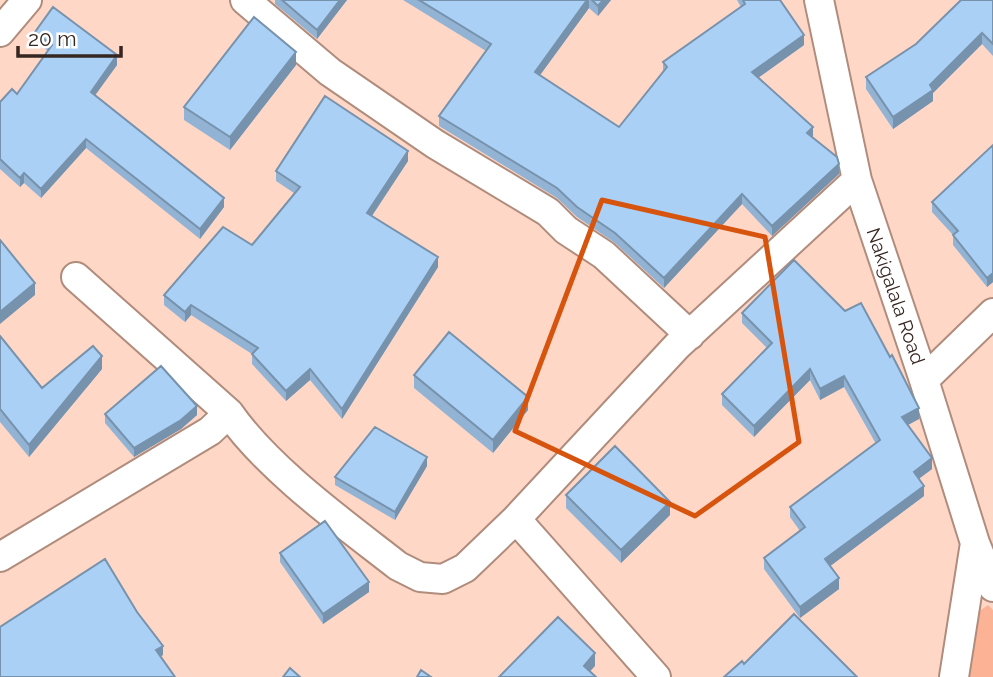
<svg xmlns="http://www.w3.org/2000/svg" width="993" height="677" font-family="Raleway,sans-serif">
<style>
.green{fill:#fcb395}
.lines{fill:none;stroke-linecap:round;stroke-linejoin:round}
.minor-casing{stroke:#b08c7d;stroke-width:32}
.minor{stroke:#fff;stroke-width:28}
.wall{fill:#92b3d3}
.shaded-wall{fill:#7792ac}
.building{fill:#aad0f5;stroke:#7792ac;stroke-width:2}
.marked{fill:none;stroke:#d6540e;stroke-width:5;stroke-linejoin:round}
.labels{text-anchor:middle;stroke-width:5;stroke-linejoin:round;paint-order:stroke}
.street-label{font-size:19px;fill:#352621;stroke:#fff}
</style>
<rect width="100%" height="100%" fill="#ffd7c7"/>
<!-- green -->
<path class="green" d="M 988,605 L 993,610 L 993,677 L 966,677 L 978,612 Z"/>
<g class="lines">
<defs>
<path id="minor" d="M 245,0 L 330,72 L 435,144 L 548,212 L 566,230 L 604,255 L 690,335
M 819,0 L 857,180 L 924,380 L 975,543 L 993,587
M 0,32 L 27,0
M 76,277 L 229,413
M 924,380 L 993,313
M 516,519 L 656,677
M 0,557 L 210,431 L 229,413 C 268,469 343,523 398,566 L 420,577 L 443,579 L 465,568 L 516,519 L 677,346 L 857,180
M 954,677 L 975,543"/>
</defs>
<!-- minor casing -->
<use href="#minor" class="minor-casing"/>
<!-- minor -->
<use href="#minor" class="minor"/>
</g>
<!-- wall -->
<path class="wall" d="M 275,0 L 347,0 L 317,39 L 275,4 Z
M 403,0 L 611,0 L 598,16 L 589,8 L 540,75 L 619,127 L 663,71 L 663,62 L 741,7 L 737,0 L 780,0 L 804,45 L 758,78 L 812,137 L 839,174 L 772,236 L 742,204 L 664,288 L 615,243 L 577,217 L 557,198 L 439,126 L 439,116 L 486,51 Z
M 993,0 L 993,56 L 982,44 L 933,93 L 933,101 L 893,129 L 866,89 L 866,77 Z
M 35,32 L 117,65 L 95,95 L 224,207 L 200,239 L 86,148 L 41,198 L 24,183 L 20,187 L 0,169 L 0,102 L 17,94 L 48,51 L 35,41 Z
M 296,65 L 230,150 L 184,120 L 184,107 Z
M 993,145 L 993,282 L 987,287 L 953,245 L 953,235 L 932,212 L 932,202 Z
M 408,161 L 372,216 L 438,267 L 342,419 L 310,380 L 286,401 L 252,364 L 252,354 L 191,315 L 185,322 L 164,305 L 164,295 L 252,245 L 294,193 L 276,181 L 276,171 Z
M 742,313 L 919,419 L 908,425 L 932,469 L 919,479 L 924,496 L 830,566 L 839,589 L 800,618 L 764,569 L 764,558 L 800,531 L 790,517 L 790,507 L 876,444 L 844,387 L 820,400 L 810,380 L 754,437 L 722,405 L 722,394 L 767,348 L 742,323 Z
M 0,336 L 42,388 L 102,369 L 29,457 L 0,422 Z
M 414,375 L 528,410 L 493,453 L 414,388 Z
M 105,414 L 197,415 L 181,429 L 134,457 L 105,423 Z
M 427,466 L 395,520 L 335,485 L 335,477 Z
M 566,495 L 670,515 L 621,563 L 566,508 Z
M 280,553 L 369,592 L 323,624 L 280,562 Z"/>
<!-- shaded-wall -->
<path class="shaded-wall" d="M 340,0 L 347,0 L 317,39 L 317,30 Z
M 587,0 L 589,0 L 589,8 L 535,82 L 535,72 Z
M 603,0 L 611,0 L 598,16 L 598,6 Z
M 982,33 L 982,44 L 933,93 L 933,101 L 893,129 L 893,117 L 930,85 Z
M 804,35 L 804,45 L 752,82 L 752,72 Z
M 296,52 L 296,65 L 230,150 L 230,137 Z
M 117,55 L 117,65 L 91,101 L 91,92 Z
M 813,127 L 813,137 L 807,133 Z
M 86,139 L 86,148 L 41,198 L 41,189 Z
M 408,151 L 408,161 L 367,223 L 367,213 Z
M 839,164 L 839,174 L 772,236 L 772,226 Z
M 24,173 L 24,183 L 20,187 L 20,178 Z
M 742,194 L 742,204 L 664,288 L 664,278 Z
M 224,198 L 224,207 L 200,239 L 200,229 Z
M 438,257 L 438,267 L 342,419 L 342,409 Z
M 993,273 L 993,282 L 987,287 L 987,278 Z
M 35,283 L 35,295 L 0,324 L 0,312 Z
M 191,305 L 191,315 L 185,322 L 185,312 Z
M 102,356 L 102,369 L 29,457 L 29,445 Z
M 310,369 L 310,380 L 286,401 L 286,391 Z
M 810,369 L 810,380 L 754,437 L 754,426 Z
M 844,376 L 844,387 L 820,400 L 820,389 Z
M 528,397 L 528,410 L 493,453 L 493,440 Z
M 197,406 L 197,415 L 181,429 L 134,457 L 134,448 Z
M 919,408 L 919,419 L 902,428 L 902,417 Z
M 427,457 L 427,466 L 395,520 L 395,512 Z
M 932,458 L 932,469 L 914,482 L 914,472 Z
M 924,486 L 924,496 L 825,570 L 825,559 Z
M 670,502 L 670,515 L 621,563 L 621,550 Z
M 839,578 L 839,589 L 800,618 L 800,607 Z
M 369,582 L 369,592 L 323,624 L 323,614 Z
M 163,646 L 163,655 L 156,660 L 156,650 Z
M 595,653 L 595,666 L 585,677 L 584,666 Z"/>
<!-- building -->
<path class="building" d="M 282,0 L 340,0 L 317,30 Z
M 419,0 L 587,0 L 535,72 L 619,127 L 667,67 L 663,62 L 745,4 L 743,0 L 780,0 L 804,35 L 752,72 L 813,127 L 807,133 L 837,157 L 839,164 L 772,226 L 742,194 L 664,278 L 615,233 L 577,207 L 557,188 L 439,116 L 491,44 Z
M 592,0 L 603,0 L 598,6 Z
M 961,0 L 993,0 L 993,44 L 982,33 L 930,85 L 933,90 L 893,117 L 866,77 L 916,44 Z
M 53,7 L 117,55 L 91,92 L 224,198 L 200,229 L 86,139 L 41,189 L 24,173 L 20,178 L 0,159 L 0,102 L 12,89 L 17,94 L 52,45 L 35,32 Z
M 254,17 L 296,52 L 230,137 L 184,107 Z
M 325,96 L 408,151 L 367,213 L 438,257 L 342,409 L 310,369 L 286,391 L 252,354 L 258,348 L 191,305 L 185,312 L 164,295 L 223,227 L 252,245 L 300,187 L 276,171 Z
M 993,145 L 993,273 L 987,278 L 953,235 L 958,231 L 932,202 Z
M 0,240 L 35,283 L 0,312 Z
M 794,260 L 845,311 L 861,303 L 890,357 L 892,355 L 919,408 L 902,417 L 932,458 L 914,472 L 924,486 L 825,559 L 839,578 L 800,607 L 764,558 L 805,527 L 790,507 L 880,440 L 844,376 L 820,389 L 810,369 L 754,426 L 722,394 L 772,343 L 742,313 Z
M 449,332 L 528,397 L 493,440 L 414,375 Z
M 0,336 L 42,388 L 93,346 L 102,356 L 29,445 L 0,409 Z
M 161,366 L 197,406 L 181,420 L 134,448 L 105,414 Z
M 375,427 L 427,457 L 395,512 L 335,477 Z
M 615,446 L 670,502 L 621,550 L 566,495 Z
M 325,521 L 369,582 L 323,614 L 280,553 Z
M 105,559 L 137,612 L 163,646 L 156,650 L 175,677 L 0,677 L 0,627 Z
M 794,614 L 857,677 L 724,677 L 742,661 L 744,664 Z
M 558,617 L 595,653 L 584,666 L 596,677 L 499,677 Z
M 290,668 L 300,677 L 283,677 Z
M 421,670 L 431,677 L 417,677 Z"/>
<!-- marked area -->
<path class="marked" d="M 602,200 L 765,237 L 799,442 L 695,516 L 515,431 Z"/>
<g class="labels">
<!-- street labels -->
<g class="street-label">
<text transform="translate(896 296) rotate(71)" y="7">Nakigalala Road</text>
</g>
</g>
<!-- scale -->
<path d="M18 46v10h103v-10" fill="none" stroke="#352621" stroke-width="3.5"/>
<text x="28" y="46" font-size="21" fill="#352621" stroke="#ffffff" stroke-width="5" paint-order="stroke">20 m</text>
</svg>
